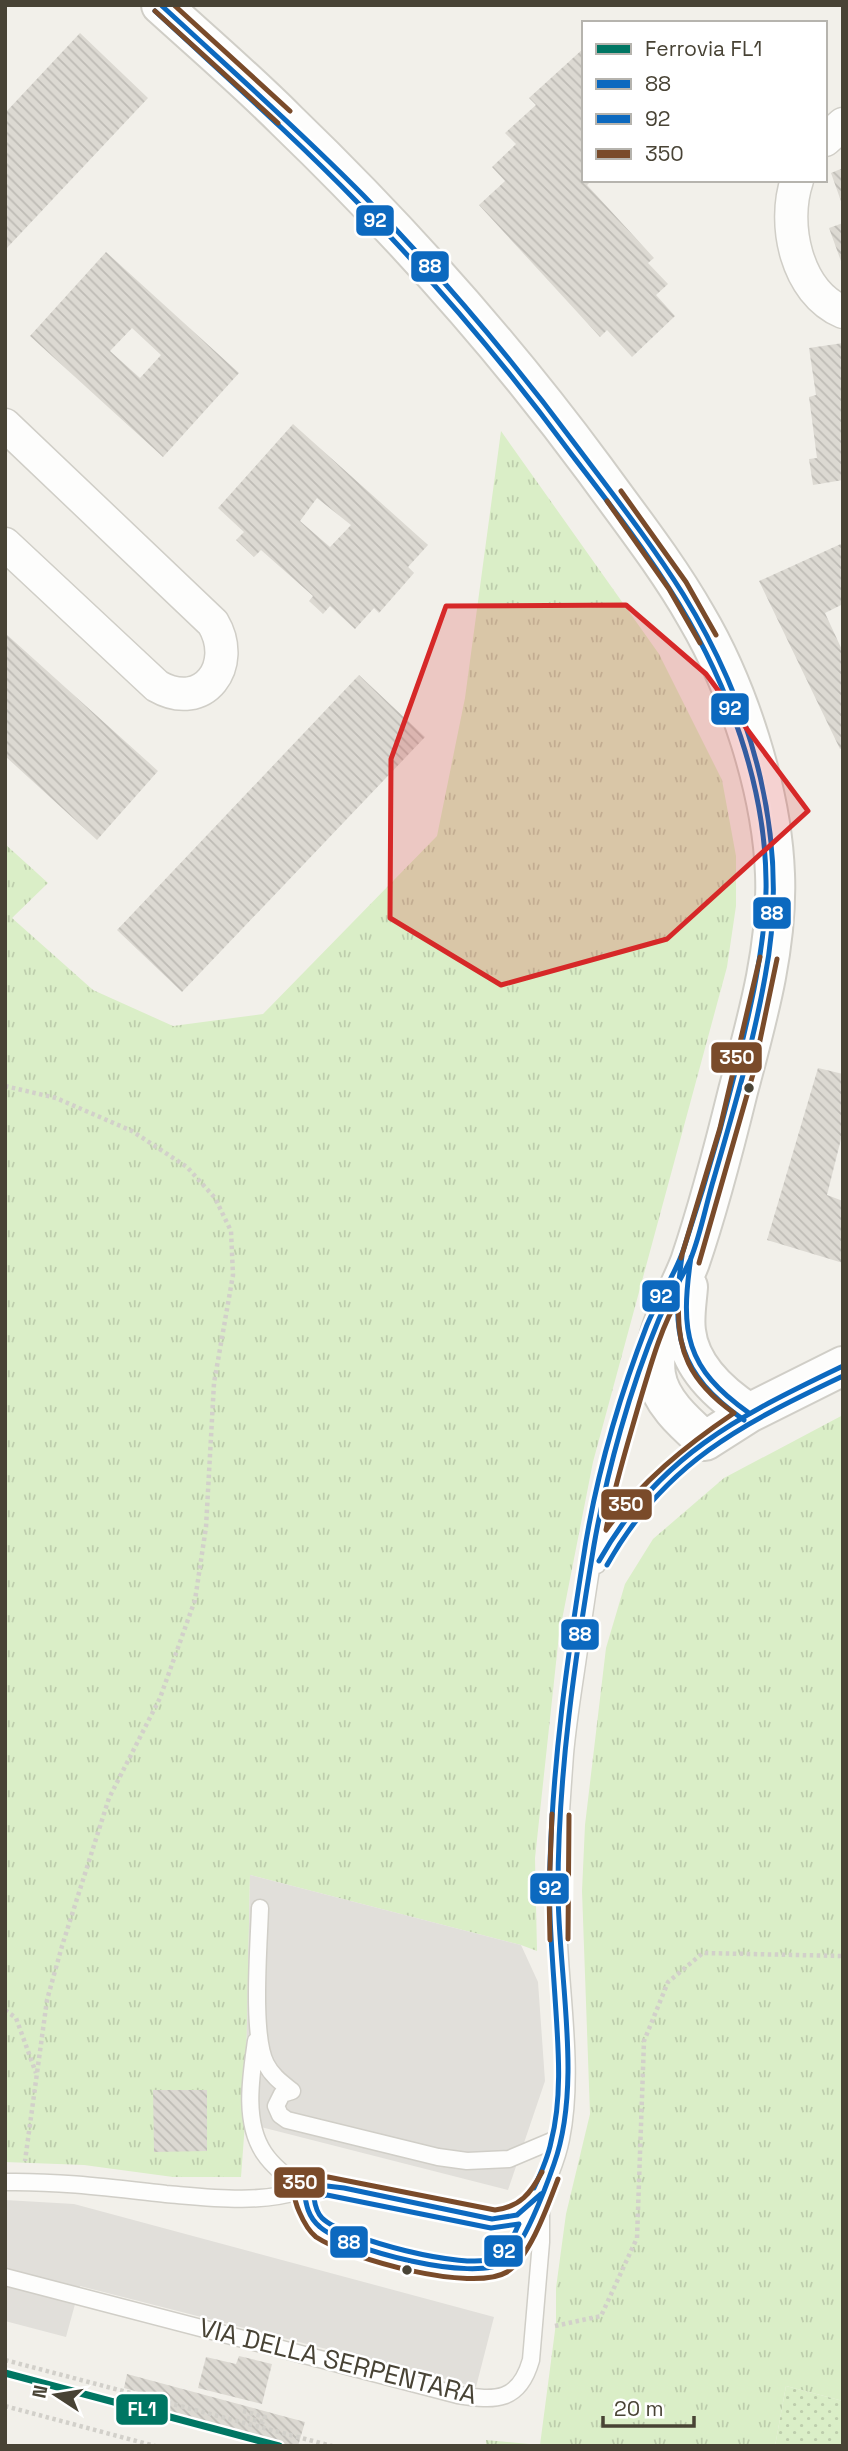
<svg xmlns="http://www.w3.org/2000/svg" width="848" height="2451" font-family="'Space Grotesk',sans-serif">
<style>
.grass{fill:url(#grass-tufts)}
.park{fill:url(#park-dots)}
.parking{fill:#e1dfda}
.building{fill:url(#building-back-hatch);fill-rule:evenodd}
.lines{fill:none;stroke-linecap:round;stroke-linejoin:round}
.service-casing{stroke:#d0cec7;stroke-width:19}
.minor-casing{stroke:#d0cec7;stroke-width:35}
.tertiary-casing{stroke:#d0cec7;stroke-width:42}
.path{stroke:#d2d0ca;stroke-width:4.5;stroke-dasharray:3.5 3.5;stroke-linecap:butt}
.service{stroke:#fdfdfc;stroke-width:16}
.minor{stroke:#fdfdfc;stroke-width:32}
.tertiary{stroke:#fdfdfc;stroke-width:38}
.bus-1-casing{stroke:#fff;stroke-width:10}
.bus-2-casing{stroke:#fff;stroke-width:10}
.bus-3-casing{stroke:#fff;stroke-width:10}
.bus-1{stroke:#0c69bf;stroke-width:5}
.bus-2{stroke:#0c69bf;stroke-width:5}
.bus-3{stroke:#7a4b2a;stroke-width:5}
.rail-1-casing{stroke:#fff;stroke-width:12}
.rail-1{stroke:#007663;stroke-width:7}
.marked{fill:#d62828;fill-opacity:0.2;stroke:#d62828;stroke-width:5;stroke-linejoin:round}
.bus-dot{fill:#484335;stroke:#fff;stroke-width:2.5}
.labels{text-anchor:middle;stroke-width:5;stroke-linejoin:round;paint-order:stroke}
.street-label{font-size:26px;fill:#484335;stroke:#fff}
.line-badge{stroke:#fff;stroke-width:2.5}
.badge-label{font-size:19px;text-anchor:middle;font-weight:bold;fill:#fff}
</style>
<defs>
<pattern id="grass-tufts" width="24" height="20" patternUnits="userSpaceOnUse" patternTransform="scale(1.75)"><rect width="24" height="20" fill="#daeec7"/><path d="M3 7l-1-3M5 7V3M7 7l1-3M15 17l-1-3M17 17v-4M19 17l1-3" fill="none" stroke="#bdcdac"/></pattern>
<pattern id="park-dots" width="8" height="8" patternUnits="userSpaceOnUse" patternTransform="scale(1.75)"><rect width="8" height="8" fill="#daeec7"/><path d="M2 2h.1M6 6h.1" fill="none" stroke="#bdcdac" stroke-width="1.8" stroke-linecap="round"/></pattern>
<pattern id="building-back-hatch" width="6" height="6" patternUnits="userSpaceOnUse" patternTransform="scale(1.75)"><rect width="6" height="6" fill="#dcd9d2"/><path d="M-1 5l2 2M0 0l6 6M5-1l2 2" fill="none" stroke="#bebbb5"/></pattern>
</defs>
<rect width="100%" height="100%" fill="#f2f0ea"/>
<!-- grass -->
<path class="grass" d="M 501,431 L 659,654 L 722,780 L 736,856 L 736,906 L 727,967 L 593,1462 L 559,1635 L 535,1858 L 537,1951 L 521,1945 L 250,1875 L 245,2123 L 241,2177 L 173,2177 L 84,2165 L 5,2162 L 5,844 L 48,883 L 12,918 L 93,990 L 173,1026 L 263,1014 L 437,836 L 465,698 Z
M 843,1415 L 843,2401 L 786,2386 L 775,2446 L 486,2446 L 486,2440 L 540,2445 L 556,2323 L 556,2288 L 566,2214 L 590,2114 L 582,1891 L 585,1825 L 606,1648 L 625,1584 L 653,1539 L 724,1478 Z"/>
<!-- park -->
<path class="park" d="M 786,2386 L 843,2401 L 843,2446 L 775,2446 Z"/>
<!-- parking -->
<path class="parking" d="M 250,1875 L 521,1945 L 538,1982 L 545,2081 L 508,2190 L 245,2123 Z
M 5,2200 L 74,2204 L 494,2317 L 476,2387 L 80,2286 L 66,2337 L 5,2321 Z"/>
<!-- building -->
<path class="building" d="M 80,33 L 148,98 L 5,250 L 5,113 Z
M 584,48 L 584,180 L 592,180 L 587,185 L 654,258 L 648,263 L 668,284 L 656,295 L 675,316 L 632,357 L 607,330 L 600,337 L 479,205 L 505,181 L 492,167 L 516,144 L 505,133 L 536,105 L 529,98 Z
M 843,168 L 843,204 L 842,204 L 831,173 Z
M 843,223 L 843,264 L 842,264 L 829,228 Z
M 106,252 L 239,373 L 163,457 L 30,336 ZM 132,328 L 161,355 L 140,378 L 110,351 Z
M 843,343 L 843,480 L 813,485 L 809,459 L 817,458 L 809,397 L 816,395 L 809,348 Z
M 293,424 L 428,545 L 408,567 L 414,573 L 379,613 L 374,608 L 355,629 L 330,606 L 323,614 L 309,601 L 313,596 L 261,550 L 254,557 L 236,540 L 244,532 L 218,508 ZM 317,498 L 351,525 L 330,547 L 300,521 Z
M 843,543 L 843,604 L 825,613 L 843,652 L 843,748 L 840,749 L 759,581 Z
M 5,633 L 158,771 L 97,840 L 5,756 Z
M 359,675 L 425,737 L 182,992 L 117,930 Z
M 818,1068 L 843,1074 L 843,1131 L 827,1195 L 843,1201 L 843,1263 L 767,1240 Z
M 153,2090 L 207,2090 L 207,2151 L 154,2152 Z
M 239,2356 L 272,2364 L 262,2404 L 198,2388 L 206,2357 L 236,2364 Z
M 127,2374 L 305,2422 L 298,2446 L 291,2446 L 160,2411 L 164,2399 L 124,2388 Z"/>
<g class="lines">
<defs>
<path id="service" d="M 597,1565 C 624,1509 660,1481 705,1441
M 260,1908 C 259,1944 251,2035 266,2064 C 272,2076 282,2083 292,2091
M 256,2041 C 251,2076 243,2122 264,2153 C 274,2168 290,2179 304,2190
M 292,2091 L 282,2094 L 276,2106 L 280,2115 L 287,2120 L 438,2157 L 467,2161 L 509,2159 L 561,2137
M 5,2182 C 59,2181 112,2188 166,2194 C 213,2198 258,2204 304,2190
M 541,2194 L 517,2215 L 492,2219 L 344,2188 L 327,2186 L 304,2190 C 309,2238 343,2241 383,2252 C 415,2260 479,2285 506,2260 C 521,2247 526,2227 534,2209 C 545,2186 556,2164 561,2139 C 575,2069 559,1988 558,1918 C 557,1863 561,1809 565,1754 C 568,1720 574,1685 579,1650 C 586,1600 593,1550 603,1501 C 613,1453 628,1406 644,1361
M 5,2277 L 458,2395 C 496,2401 519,2402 531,2360 L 541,2242 L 541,2200"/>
<path id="minor" d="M 825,140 L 843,124
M 797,180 C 782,224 796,292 843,312
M 5,425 L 213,623 C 238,665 204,713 157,686 L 5,544"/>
<path id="tertiary" d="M 161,5 C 203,43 246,80 286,120 C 398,228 502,344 595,470 C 629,517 667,565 696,616 C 738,687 772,791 775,874 C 778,947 757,1020 738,1091 C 724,1148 709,1206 690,1262 C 677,1296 650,1337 656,1375 C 660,1402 686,1424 705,1441 L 749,1413 L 843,1366
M 688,1287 C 687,1301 684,1317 686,1331 C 690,1367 720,1394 749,1413"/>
</defs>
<!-- service casing -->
<use href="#service" class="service-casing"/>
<!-- minor casing -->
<use href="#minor" class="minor-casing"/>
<!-- tertiary casing -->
<use href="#tertiary" class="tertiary-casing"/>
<!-- path -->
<path class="path" d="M 5,1086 L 56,1098 L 132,1131 L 187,1167 L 215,1198 L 231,1231 L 233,1275 L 214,1383 L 206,1527 L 195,1600 L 160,1698 L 109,1798 L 62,1946 L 47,2000 L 25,2161
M 5,2010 L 16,2018 L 36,2073
M 555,2326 L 601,2316 L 637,2238 L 644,2041 L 668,1982 L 703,1953 L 843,1956
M 5,2360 L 332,2446
M 5,2406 L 155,2446
M 243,2411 L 265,2417 L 263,2422 L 247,2418"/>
<!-- service -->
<use href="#service" class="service"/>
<!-- minor -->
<use href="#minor" class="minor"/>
<!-- tertiary -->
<use href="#tertiary" class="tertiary"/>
<defs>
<path id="bus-1" d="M 161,5 C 229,68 298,129 363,195 C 440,274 512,359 578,448 C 614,496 651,543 683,594 C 754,709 791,842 765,977 C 753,1045 733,1112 714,1178 C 706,1204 701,1233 691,1258 C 682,1279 668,1298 659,1319 C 630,1388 607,1471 594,1545 C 575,1658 558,1774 558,1889 C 558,1974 583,2083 554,2164 C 546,2187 523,2249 504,2262 C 476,2283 346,2250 320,2227 C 308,2217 306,2205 304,2190 L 327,2186 L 344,2188 L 492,2219 L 517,2215 L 541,2194
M 691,1257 C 680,1332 685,1368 749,1413
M 599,1561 C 658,1456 739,1416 843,1366"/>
<path id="bus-2" d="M 155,11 C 224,75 294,137 359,204 C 436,283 507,367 572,455 C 609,503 647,552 679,604 C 728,685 765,784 766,880 C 767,916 761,953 754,989 C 736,1076 712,1164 684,1248 C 676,1274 658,1298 647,1325 C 618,1400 595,1480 583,1560 C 567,1660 553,1761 550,1863 C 548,1907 552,1952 555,1997 C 558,2044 563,2096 551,2142 C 548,2158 541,2173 534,2188
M 682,1256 C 671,1334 677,1373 744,1420
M 607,1565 C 664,1463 742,1424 843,1376
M 327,2195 L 491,2228 L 519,2224 C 513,2236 508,2252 494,2258 C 467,2271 343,2239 322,2218 C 317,2213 315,2205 314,2198 Z"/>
<path id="bus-3" d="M 174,5 L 290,111
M 155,11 L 278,123
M 621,491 L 686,582 L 716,635
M 607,501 L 669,589 L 700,643
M 681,1258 L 720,1128 L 760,957
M 699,1263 L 753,1074 L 777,959
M 679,1297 C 675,1350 690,1382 734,1413 C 685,1446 641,1482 606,1530 C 614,1487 627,1446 639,1404 C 650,1368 660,1329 679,1297 Z
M 568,1939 L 569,1815
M 550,1940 L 549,1893 L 552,1814
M 542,2172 C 531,2193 520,2207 495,2210 L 328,2177 C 320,2178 302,2178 297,2185 C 288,2196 306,2229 316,2237 C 349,2259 472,2293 507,2272 C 530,2257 548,2205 558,2179"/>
</defs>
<!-- bus-1 casing -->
<use href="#bus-1" class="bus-1-casing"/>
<!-- bus-2 casing -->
<use href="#bus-2" class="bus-2-casing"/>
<!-- bus-3 casing -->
<use href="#bus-3" class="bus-3-casing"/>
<!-- bus-1 -->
<use href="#bus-1" class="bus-1"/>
<!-- bus-2 -->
<use href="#bus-2" class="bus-2"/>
<!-- bus-3 -->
<use href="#bus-3" class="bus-3"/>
<defs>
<path id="rail-1" d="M 5,2373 L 279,2446"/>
</defs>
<!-- rail-1 casing -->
<use href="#rail-1" class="rail-1-casing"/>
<!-- rail-1 -->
<use href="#rail-1" class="rail-1"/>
</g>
<!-- marked area -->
<path class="marked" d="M 626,605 L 706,674 L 808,811 L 667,939 L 501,985 L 390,918 L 391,759 L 446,606 Z"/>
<!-- markers -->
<g class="bus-dot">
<circle cx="749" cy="1088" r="6"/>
<circle cx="407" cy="2270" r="6"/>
</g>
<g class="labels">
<!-- street labels -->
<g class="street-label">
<text transform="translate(338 2361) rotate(14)" y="9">VIA DELLA SERPENTARA</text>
</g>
</g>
<g class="line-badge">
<rect x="355" y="204" width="40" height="33" rx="7" fill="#0c69bf"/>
<rect x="410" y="250" width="40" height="33" rx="7" fill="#0c69bf"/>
<rect x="710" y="692" width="40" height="34" rx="7" fill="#0c69bf"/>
<rect x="752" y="896" width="40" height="34" rx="7" fill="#0c69bf"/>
<rect x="710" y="1041" width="53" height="33" rx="7" fill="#7a4b2a"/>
<rect x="641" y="1279" width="40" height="34" rx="7" fill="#0c69bf"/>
<rect x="600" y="1488" width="53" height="33" rx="7" fill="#7a4b2a"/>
<rect x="560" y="1618" width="40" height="33" rx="7" fill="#0c69bf"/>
<rect x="529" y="1872" width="41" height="33" rx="7" fill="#0c69bf"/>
<rect x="273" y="2166" width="53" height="33" rx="7" fill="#7a4b2a"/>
<rect x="329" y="2225" width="40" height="34" rx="7" fill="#0c69bf"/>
<rect x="483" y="2234" width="41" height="34" rx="7" fill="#0c69bf"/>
<rect x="115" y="2393" width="54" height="33" rx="7" fill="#007663"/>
</g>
<g class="badge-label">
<text x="375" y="227">92</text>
<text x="430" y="273">88</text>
<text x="730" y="715">92</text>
<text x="772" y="920">88</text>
<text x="737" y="1064">350</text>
<text x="661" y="1303">92</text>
<text x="626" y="1511">350</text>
<text x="580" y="1641">88</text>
<text x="550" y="1895">92</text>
<text x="300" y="2189">350</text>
<text x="349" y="2249">88</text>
<text x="504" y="2258">92</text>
<text x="142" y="2416">FL1</text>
</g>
<!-- border -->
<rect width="848" height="2451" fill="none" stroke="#484335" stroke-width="14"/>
<!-- legend -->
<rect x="582" y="21" width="245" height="161" fill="#ffffff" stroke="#b6b4ae" stroke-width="2"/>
<rect x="596" y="44" width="35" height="10" fill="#007663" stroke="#b6b4ae" stroke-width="2"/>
<text x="645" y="56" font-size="21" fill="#484335">Ferrovia FL1</text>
<rect x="596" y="79" width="35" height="10" fill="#0c69bf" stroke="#b6b4ae" stroke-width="2"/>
<text x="645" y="91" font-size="21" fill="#484335">88</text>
<rect x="596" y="114" width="35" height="10" fill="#0c69bf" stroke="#b6b4ae" stroke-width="2"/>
<text x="645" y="126" font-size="21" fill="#484335">92</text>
<rect x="596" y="149" width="35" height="10" fill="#7a4b2a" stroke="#b6b4ae" stroke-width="2"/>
<text x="645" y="161" font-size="21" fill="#484335">350</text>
<!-- north arrow -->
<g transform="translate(56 2395) rotate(282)" stroke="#ffffff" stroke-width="5" paint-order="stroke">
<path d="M0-5L12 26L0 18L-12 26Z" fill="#484335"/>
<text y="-10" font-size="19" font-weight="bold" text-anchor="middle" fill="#484335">N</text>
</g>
<!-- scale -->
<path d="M603 2416v10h91v-10" fill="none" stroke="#484335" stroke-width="3.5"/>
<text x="614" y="2416" font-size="21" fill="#484335" stroke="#ffffff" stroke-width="5" paint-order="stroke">20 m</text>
</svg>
